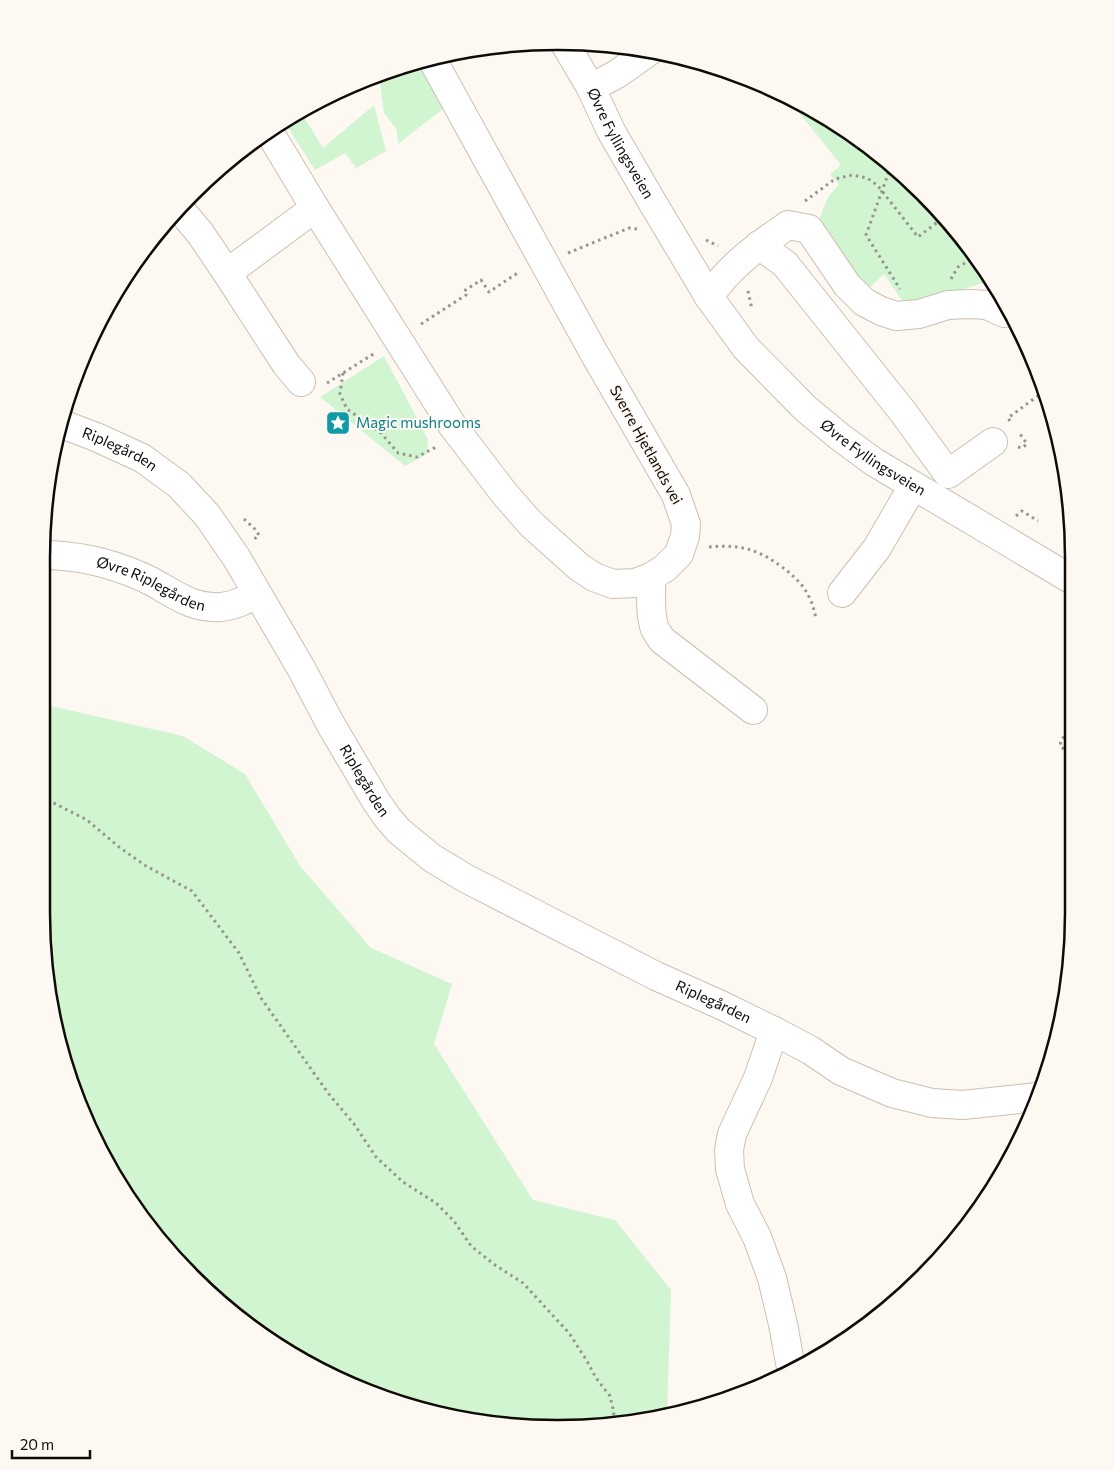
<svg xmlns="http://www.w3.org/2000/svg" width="1115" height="1470" font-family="Commissioner,sans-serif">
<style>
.green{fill:#d1f5d0}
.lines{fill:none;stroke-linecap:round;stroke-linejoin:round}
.minor-casing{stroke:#cbc0b1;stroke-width:30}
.major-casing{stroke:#cbc0b1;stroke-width:30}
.path{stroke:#98938e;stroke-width:3;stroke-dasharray:2.5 4;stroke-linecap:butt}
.minor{stroke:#fff;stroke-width:28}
.major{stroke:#fff;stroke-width:28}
.labels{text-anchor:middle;stroke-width:4;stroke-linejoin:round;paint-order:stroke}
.street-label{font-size:15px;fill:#0f0b07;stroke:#fdf8f2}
.culture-label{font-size:15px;fill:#0d838f;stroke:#fdf8f2;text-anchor:start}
.rim{fill:none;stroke:#0f0b07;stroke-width:2.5}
</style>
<rect width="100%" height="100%" fill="#fdf8f2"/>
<!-- green -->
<path class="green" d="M 419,63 L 444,108 L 398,144 L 397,130 L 384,113 L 379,76 L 374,76 Z
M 791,100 L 844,128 L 922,192 L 987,270 L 992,280 L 907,308 L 884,274 L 864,293 L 823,234 L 820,217 L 828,197 L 839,184 L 830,174 L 841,165 L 797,110 Z
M 374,105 L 386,151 L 356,168 L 345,153 L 315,170 L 284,121 L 301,112 L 323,148 Z
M 384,356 L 428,439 L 427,454 L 405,466 L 320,397 Z
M 42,704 L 183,736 L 245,774 L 300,866 L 371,948 L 452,984 L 434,1044 L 533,1200 L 615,1220 L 671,1290 L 667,1413 L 592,1428 L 457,1419 L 329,1375 L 270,1342 L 193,1278 L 111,1171 L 59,1046 L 41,912 Z"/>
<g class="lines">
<defs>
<g id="minor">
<path d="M 591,88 L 617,74 L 651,50"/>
<path d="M 268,130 L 315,208 L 452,425 L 504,493 L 531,524 L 579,567 L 594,577 L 613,584 L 635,583 L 651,577 L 665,568 L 679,554 L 685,536 L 686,524 L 676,495 L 594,353 L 432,59"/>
<path d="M 179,208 L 200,233 L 227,273"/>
<path d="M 759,245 L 785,264 L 903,412 L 948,474 L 993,442"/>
<path d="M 709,297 C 728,267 759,245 788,225 L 809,229 L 847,285 L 864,302 L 881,311 L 896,316 L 919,314 L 948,305 L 971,304 L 987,305 L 1004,313"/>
<path d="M 301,382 L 286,364 L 227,273 L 315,208"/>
<path id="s1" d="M 59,423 L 96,437 L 142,458 L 179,485 L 207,515 L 236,557 L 301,668 L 331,725 L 376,801 L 387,817 L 399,831 L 432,858 L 465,878 L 656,976 L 721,1005 L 774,1031 L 810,1050 L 841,1071 L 892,1093 L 932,1103 L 963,1105 L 1037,1097"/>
<path id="s2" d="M 42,555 C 75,555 110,563 140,576 C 169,588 186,609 221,607 C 236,605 244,601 256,593"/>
<path d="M 651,577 C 652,593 649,610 654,626 C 655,631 659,635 662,640 L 753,710"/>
<path d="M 842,593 L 877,548 L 913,486"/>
<path d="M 774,1031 L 758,1078 L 732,1134 L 729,1150 L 730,1169 L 740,1204 L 757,1237 L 772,1278 L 783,1324 L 791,1368"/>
</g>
<g id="major">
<path id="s3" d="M 564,42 L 591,88 L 611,131 L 651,200 L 709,297 L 746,348 L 805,408 L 840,437 L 874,462 L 1069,578"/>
</g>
</defs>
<!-- minor casing -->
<use href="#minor" class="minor-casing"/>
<!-- major casing -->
<use href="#major" class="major-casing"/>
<!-- path -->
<path class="path" d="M 891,166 L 866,235 L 900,289
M 805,201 L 835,179 L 852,175 L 867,178 L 877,185 L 882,191 L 918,237 L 943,218
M 706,240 L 718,246
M 568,253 L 629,228 L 637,229
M 951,279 L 958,267 L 976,257
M 748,291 L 752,309
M 421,324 L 466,295 L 464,291 L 481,280 L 489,292 L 519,272
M 343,373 L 340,394 L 347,409 L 381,433 L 398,453 L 417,457 L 436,447
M 327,383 L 375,353
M 71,399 L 88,362 L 88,359 L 87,350
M 1010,421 L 1008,418 L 1043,392
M 1018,447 L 1022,448 L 1027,444 L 1020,434
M 1016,516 L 1022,511 L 1038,521
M 244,519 L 257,531 L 259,536 L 254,539
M 709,547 C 739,544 758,549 782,567 C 794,576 804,585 810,599 C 813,605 814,611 816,618
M 1069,753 L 1060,746 L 1061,740 L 1069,731
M 42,797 L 87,820 L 119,847 L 146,866 L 192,891 L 239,953 L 261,998 L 328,1093 L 354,1124 L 376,1157 L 403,1182 L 436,1203 L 454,1221 L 471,1246 L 495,1265 L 523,1283 L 569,1333 L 587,1361 L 596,1378 L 610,1396 L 614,1413 L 609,1424"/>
<!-- minor -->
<use href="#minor" class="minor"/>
<!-- major -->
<use href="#major" class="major"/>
</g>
<!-- icons -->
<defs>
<symbol id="sight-square" viewBox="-11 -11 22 22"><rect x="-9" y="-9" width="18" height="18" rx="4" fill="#0f9aa8" stroke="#fdf8f2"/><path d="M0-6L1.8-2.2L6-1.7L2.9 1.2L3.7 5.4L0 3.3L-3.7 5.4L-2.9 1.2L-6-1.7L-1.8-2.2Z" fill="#fff"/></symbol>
</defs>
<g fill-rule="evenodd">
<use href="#sight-square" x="324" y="409" width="28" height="28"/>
</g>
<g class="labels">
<!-- street labels -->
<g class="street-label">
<text dy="5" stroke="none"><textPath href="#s3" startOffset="116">Øvre Fyllingsveien</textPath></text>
<text transform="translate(646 445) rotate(61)" y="5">Sverre Hjetlands vei</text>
<text dy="5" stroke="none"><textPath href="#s1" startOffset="66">Riplegården</textPath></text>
<text dy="5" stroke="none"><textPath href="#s3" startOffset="525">Øvre Fyllingsveien</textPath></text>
<text dy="5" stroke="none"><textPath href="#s2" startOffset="114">Øvre Riplegården</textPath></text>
<text dy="5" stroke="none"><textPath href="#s1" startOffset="486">Riplegården</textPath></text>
<text dy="5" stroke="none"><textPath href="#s1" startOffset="906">Riplegården</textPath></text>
</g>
<!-- culture labels -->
<g class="culture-label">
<text x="356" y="428">Magic mushrooms</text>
</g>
</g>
<!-- crop -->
<path d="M0 0H1115V1470H0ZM557 50H558A507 507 0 0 1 1065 557V913A507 507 0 0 1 558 1420H557A507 507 0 0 1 50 913V557A507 507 0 0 1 557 50Z" fill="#fdf8f2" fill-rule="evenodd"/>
<path class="rim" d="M557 50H558A507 507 0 0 1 1065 557V913A507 507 0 0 1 558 1420H557A507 507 0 0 1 50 913V557A507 507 0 0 1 557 50Z"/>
<!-- scale -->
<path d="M12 1450v8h78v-8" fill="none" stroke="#0f0b07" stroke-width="2.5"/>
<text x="20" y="1450" font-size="15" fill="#0f0b07" stroke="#fdf8f2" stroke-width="4" paint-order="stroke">20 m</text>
</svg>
